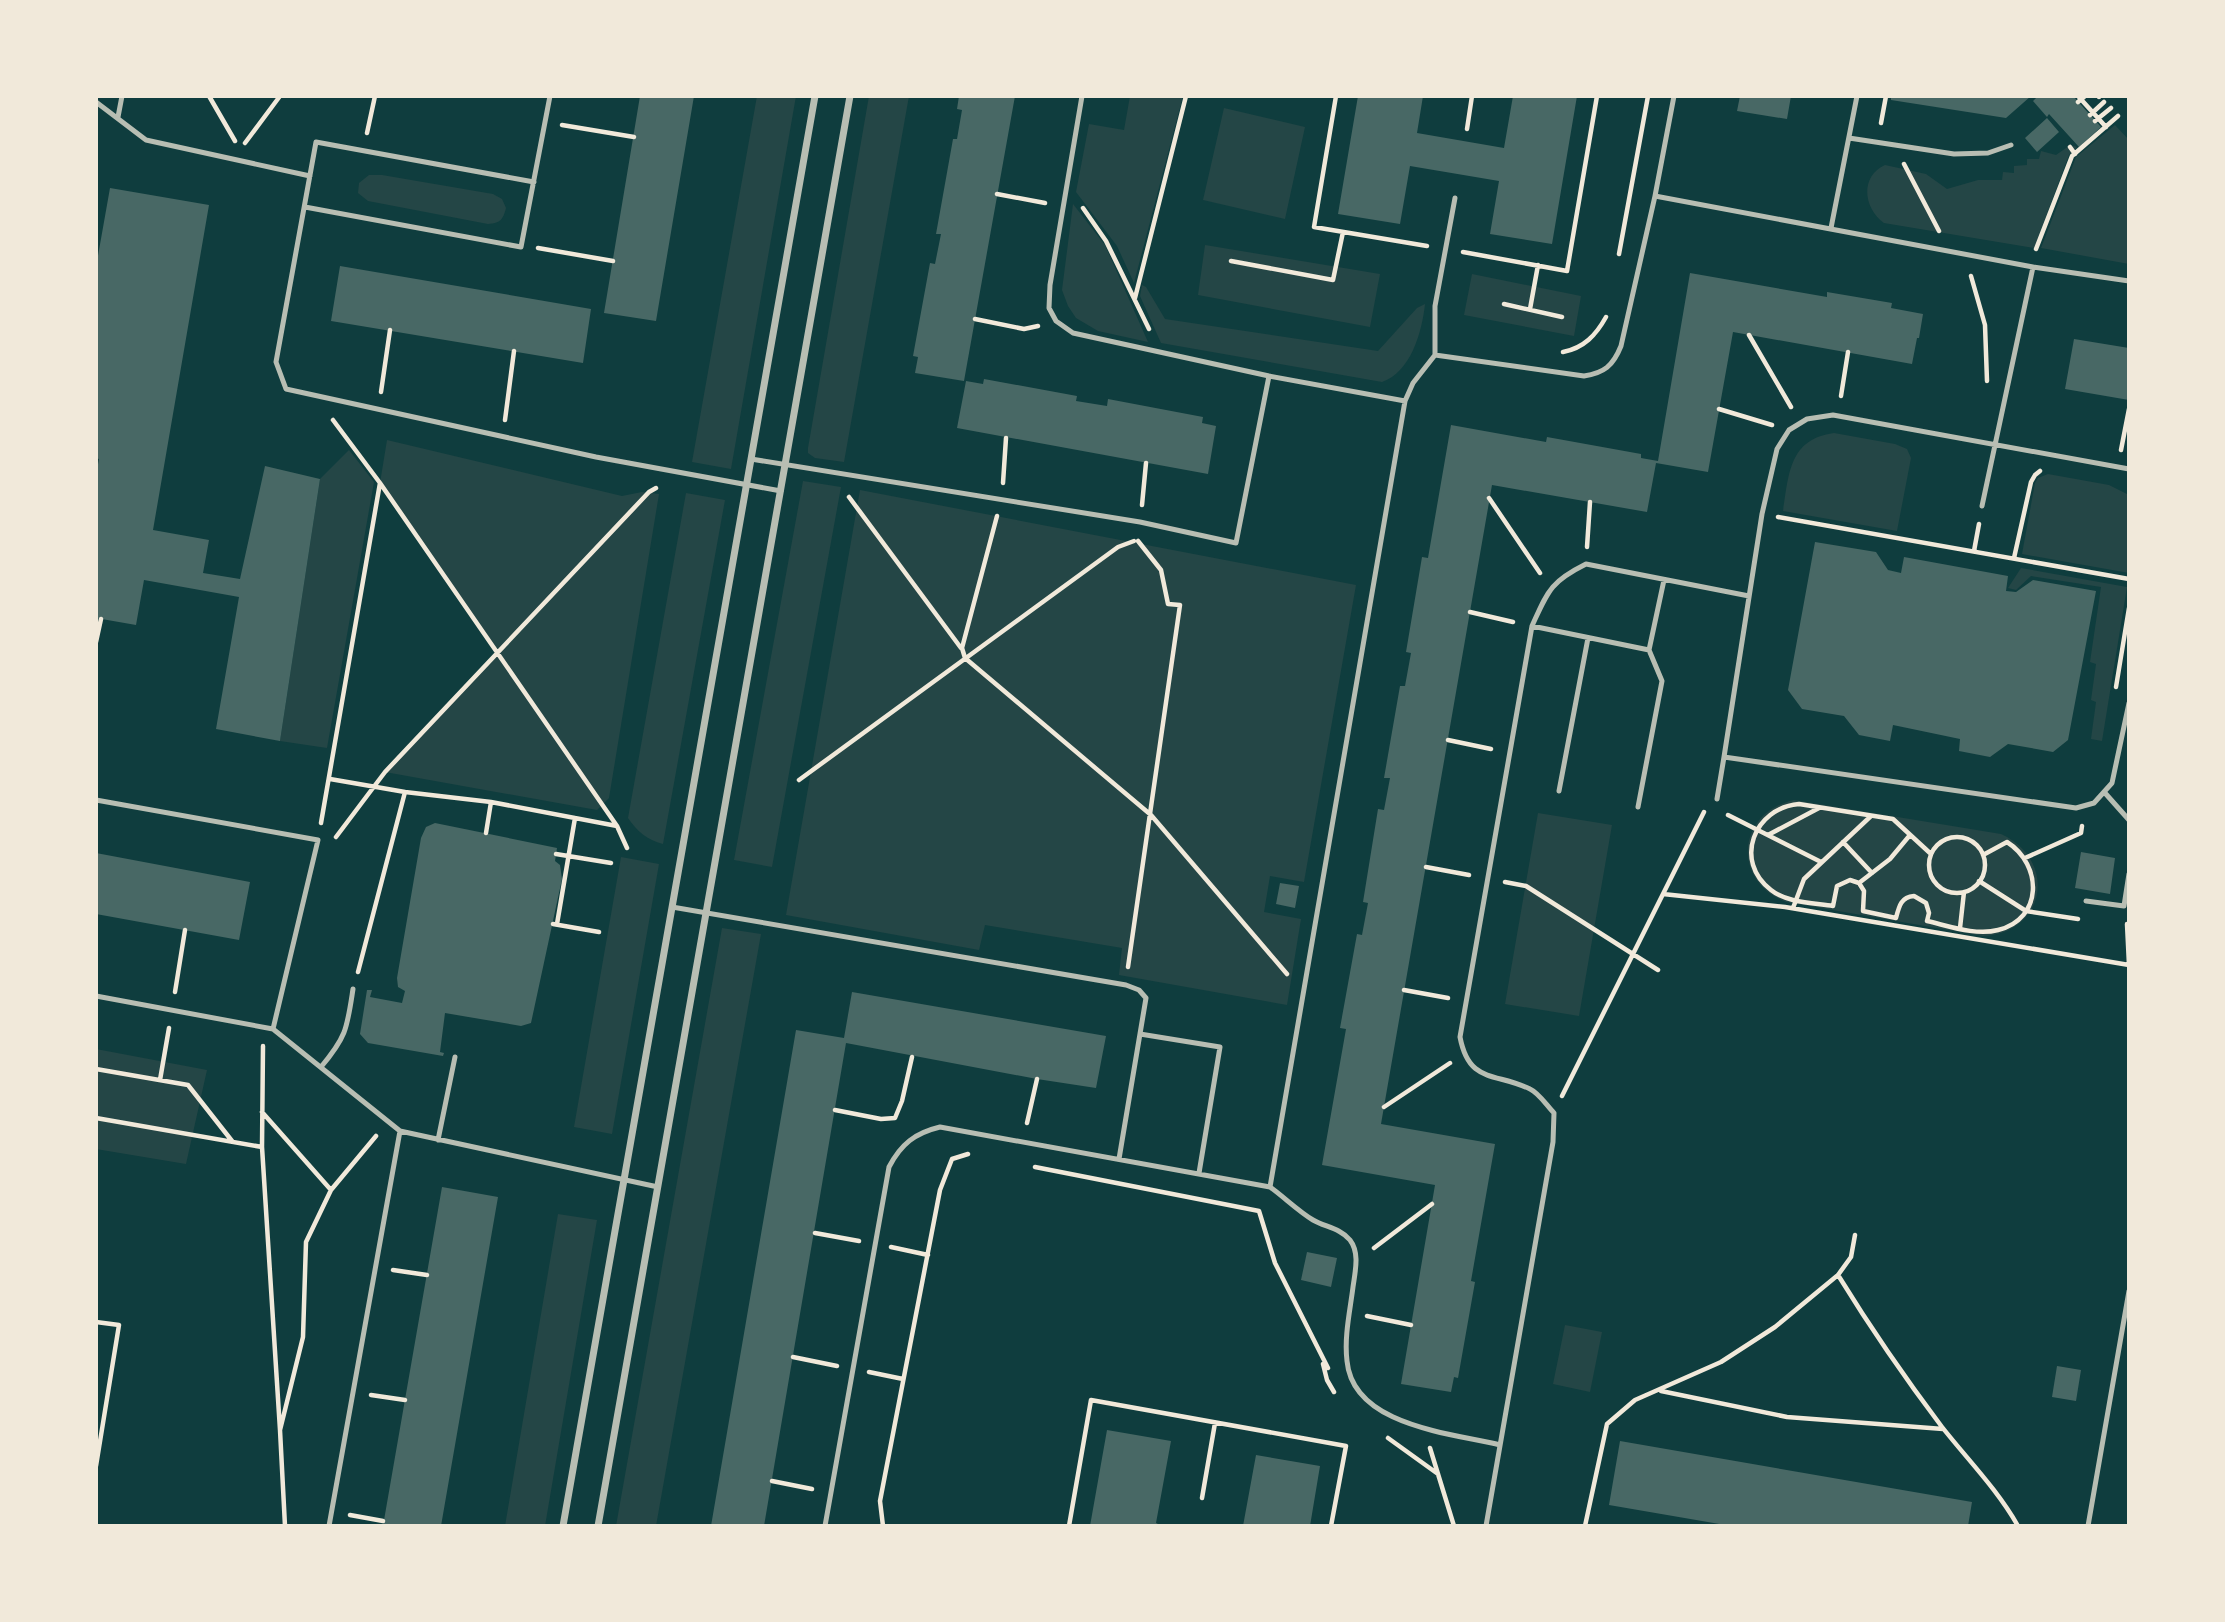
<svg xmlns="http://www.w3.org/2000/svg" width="2225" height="1622" font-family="Overpass,sans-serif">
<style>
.green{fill:#244646}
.building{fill:#486865}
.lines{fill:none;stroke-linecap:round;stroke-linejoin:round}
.path{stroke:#f1e9da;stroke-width:4.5}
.service{stroke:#b8beb3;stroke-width:5}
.minor{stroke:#b8beb3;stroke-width:7}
</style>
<rect width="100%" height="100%" fill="#0f3d3e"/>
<!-- green -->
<path class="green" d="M 757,96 L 796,96 L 731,469 L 692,462 Z
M 869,96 L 909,96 L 844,462 L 815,458 L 808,453 L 808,448 Z
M 1130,96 L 1183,96 L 1134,283 L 1117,246 L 1076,192 L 1089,124 L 1124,130 Z
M 1224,108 L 1305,127 L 1285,219 L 1203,200 Z
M 2115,125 L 2129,140 L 2129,264 L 2041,248 L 2076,157 Z
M 2074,146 L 2077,147 L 2069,155 L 2034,248 L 1884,223 C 1863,208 1860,176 1885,165 L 1926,174 L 1947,189 L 1978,180 L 2002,180 L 2003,172 L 2014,173 L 2014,166 L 2027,165 L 2027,159 L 2039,159 L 2041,151 L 2056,155 L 2066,148 Z
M 369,175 L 382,175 L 493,194 L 502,199 L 506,208 C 503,220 500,223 488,224 L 368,201 L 358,193 L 359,183 Z
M 1073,204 L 1105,245 L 1148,342 L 1098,331 L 1076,318 L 1068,306 L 1062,290 Z
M 1205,245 L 1380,274 L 1370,327 L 1198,295 Z
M 1472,274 L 1581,296 L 1574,336 L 1464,315 Z
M 1142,285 L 1146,287 L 1165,319 L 1378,351 L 1417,308 L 1425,304 C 1422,332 1411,372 1382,382 L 1161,343 L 1140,296 Z
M 1834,433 L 1895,444 L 1907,449 L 1911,458 L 1897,531 L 1783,511 C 1789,474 1789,439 1834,433 Z
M 387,440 L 622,496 L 642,492 L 659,494 L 609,798 L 597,810 L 385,772 L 497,653 L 380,483 Z
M 349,450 L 374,482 L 327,748 L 280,741 L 320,479 Z
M 2048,474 L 2109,485 L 2129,495 L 2129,573 L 2022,554 L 2035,483 L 2038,478 Z
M 803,481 L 841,487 L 772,867 L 734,860 Z
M 860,490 L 1356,585 L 1304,882 L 1270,876 L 1264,912 L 1301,919 L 1287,1005 L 1119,975 L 1122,948 L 985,925 L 979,950 L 786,915 Z
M 686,493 L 725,500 L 663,844 C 647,840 637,831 628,818 Z
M 2021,568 L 2127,587 L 2102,741 L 2091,739 L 2096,702 L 2091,700 L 2096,664 L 2090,662 L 2101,587 L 2031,576 L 2016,590 L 2008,588 Z
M 1794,800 L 2001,834 C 2058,860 2046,933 1983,936 L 1786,902 C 1732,881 1736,813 1794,800 Z
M 1538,813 L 1612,825 L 1579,1016 L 1505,1004 Z
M 621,857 L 659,864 L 612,1134 L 574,1127 Z
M 722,928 L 761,934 L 656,1526 L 616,1526 Z
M 96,1049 L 207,1070 L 186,1164 L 96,1149 Z
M 558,1214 L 597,1220 L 545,1526 L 505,1526 Z
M 1565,1325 L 1602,1332 L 1590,1392 L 1553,1384 Z"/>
<!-- building -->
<path class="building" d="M 640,96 L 694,96 L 656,321 L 604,313 Z
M 959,96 L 1015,96 L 964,381 L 915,373 L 918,357 L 913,356 L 930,263 L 935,264 L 941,234 L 936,234 L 953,139 L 957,139 L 962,110 L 957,109 Z
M 1358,96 L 1423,96 L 1417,133 L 1504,148 L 1513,96 L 1577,96 L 1552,244 L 1490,234 L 1499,181 L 1410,166 L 1400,224 L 1338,214 Z
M 1740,96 L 1791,96 L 1787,119 L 1737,111 Z
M 1891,96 L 2031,96 L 2006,118 L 1891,100 Z
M 2038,96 L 2073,96 L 2101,127 L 2079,147 L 2049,114 L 2047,117 L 2033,101 Z
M 2047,118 L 2059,132 L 2037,152 L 2025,138 Z
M 110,188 L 209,205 L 153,530 L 209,540 L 203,573 L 240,579 L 265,466 L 320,479 L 280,741 L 216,729 L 239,597 L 144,580 L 136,625 L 96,618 L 96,475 L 99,459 L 96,458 L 96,267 Z
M 340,266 L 591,309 L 583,363 L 331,321 Z
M 1690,273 L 1827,297 L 1827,292 L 1892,303 L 1891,308 L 1923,314 L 1919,338 L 1917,338 L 1912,364 L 1733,332 L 1708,472 L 1656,463 L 1647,512 L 1492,485 L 1381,1124 L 1495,1144 L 1471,1281 L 1475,1282 L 1458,1378 L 1454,1377 L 1451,1392 L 1401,1384 L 1435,1185 L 1322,1165 L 1346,1029 L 1340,1028 L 1357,934 L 1362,935 L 1368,903 L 1363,902 L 1378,809 L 1384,810 L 1390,778 L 1384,778 L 1400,686 L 1405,686 L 1411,653 L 1406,652 L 1422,557 L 1428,558 L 1451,425 L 1546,442 L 1547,437 L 1641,454 L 1641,458 L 1658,461 Z
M 2074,339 L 2129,348 L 2129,400 L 2065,389 Z
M 984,379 L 1077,396 L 1076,401 L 1107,406 L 1108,399 L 1203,417 L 1202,423 L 1216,426 L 1208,474 L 957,428 L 966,381 L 983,384 Z
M 1815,542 L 1876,552 L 1888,570 L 1901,573 L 1904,557 L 2008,576 L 2006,591 L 2016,592 L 2033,580 L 2096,591 L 2068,740 L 2053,752 L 2008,744 L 1990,757 L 1959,751 L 1960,739 L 1893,725 L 1890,741 L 1859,735 L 1844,716 L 1802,709 L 1788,690 Z
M 435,823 L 557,848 L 555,861 L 560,865 L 562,879 L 531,1023 L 521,1026 L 445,1013 L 440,1052 L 444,1053 L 443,1056 L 368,1043 L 360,1034 L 367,990 L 372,990 L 370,997 L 402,1003 L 405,991 L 398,987 L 397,978 L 421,838 L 426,827 Z
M 2081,852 L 2115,858 L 2110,894 L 2075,888 Z
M 96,853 L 250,882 L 239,940 L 96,914 Z
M 1280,883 L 1299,886 L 1295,908 L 1276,904 Z
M 852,992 L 1106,1036 L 1096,1088 L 1037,1079 L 846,1043 L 764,1526 L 711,1526 L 796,1030 L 844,1038 Z
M 442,1187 L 498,1197 L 441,1526 L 383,1526 Z
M 1307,1252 L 1337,1258 L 1331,1287 L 1301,1280 Z
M 2057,1366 L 2081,1370 L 2076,1401 L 2052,1397 Z
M 1107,1430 L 1171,1441 L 1156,1523 L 1162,1526 L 1090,1526 Z
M 1620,1441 L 1972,1502 L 1968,1526 L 1731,1526 L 1609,1505 Z
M 1256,1455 L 1320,1466 L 1310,1526 L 1243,1526 Z"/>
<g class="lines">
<!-- path -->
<path class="path" d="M 209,96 L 235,141
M 1336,96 L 1314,227 L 1427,246
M 2078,96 L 2106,127
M 2099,97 L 2099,96
M 2078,102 L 2085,96
M 2090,115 L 2104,102
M 2095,121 L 2111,108
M 1881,123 L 1886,96
M 562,125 L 634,137
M 1467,129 L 1472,96
M 367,133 L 375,96
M 245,143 L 280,96
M 2070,147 L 2075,154
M 1904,164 L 1939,231
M 997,194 L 1045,203
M 1083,208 L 1106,241 L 1149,329
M 538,248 L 613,261
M 2036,249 L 2072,156 L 2118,116
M 1463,252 L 1567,271 L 1597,96
M 1619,254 L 1648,96
M 1231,261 L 1333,280 L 1343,232
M 1971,276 L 1985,325 L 1987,381
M 1135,298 L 1186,96
M 1504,304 L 1562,317
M 1530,309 L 1538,265
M 975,319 L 1024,329 L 1038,326
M 1749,335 L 1791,407
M 1563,352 C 1584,348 1596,335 1606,317
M 381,392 L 390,330
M 1841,396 L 1848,352
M 1719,409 L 1772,425
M 333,420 L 380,483 L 617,826 L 627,848
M 505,420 L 514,351
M 2121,450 L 2129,409
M 1003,483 L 1006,438
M 849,497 L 961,648
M 1489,498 L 1540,573
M 1142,505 L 1146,463
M 997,516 L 962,648 L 965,658 L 1151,815 L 1287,974
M 1778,517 L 2129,579
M 1587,547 L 1590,502
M 1974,551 L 1979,524
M 2014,558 L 2031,482 L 2035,475 L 2040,471
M 1470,612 L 1513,622
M 96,642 L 101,619
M 2116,687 L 2129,608
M 1448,740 L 1491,749
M 330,779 L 405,792
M 799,780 L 1118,547 L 1134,541
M 1728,815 L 1821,862
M 321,823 L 380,483
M 486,833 L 491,802
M 1768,835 L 1819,808
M 336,837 L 385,772 L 649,492 L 656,488
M1929 865a28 28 0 1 1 56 0a28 28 0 1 1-56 0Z
M 1843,842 L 1872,873
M 556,854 L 611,863
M 1931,854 L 1893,819 L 1799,804 C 1754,808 1733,861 1771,890 C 1787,903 1814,903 1833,906 L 1837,886 L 1850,880 L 1859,883 L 1864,891 L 1863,911 L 1896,918 C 1899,906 1901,897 1914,896 L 1926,903 L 1929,913 L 1927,921 C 1949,926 1976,936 1998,930 C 2043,919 2043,865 2007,842 L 1983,855
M 2025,858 L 2081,833 L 2082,826
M 1426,867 L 1469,875
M 1979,881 L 2026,911 L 2078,919
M 1505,882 L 1526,886 L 1658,970
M 1859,883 L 1890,859 L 1910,835
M 1663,894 L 1785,907 L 2129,965
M 1793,908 L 1804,879 L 1871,816
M 553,924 L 599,932
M 557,924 L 575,818
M 2127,924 L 2129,965
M 1960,928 L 1964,892
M 1128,967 L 1180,605 L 1168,604 L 1161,570 L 1138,541
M 358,972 L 405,792 L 491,802 L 617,826
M 1404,990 L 1448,998
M 175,992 L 185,930
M 96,1069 L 188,1085 L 232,1141
M 160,1080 L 169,1028
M 1562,1096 L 1704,812
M 1384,1107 L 1450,1063
M 835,1110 L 881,1119 L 895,1118 L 902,1101 L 912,1057
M 262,1112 L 331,1190
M 96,1118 L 262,1147 L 280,1430 L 303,1337 L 306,1242 L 331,1190 L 376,1136
M 1027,1123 L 1037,1079
M 262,1147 L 263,1046
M 1035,1167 L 1259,1211 L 1275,1263 L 1328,1368
M 815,1233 L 859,1241
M 891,1247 L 928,1255
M 1374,1248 L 1432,1204
M 393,1270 L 427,1275
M 1838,1275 C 1870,1327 1905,1378 1942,1427 C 1968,1460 1997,1489 2018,1526
M 1367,1316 L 1411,1325
M 96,1322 L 119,1325 L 96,1466
M 793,1357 L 837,1366
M 1323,1364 L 1327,1380 L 1334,1392
M 869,1372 L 903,1379
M 1661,1391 L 1787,1417 L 1943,1429
M 371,1395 L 405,1400
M 280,1430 L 285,1526
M 1388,1438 L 1438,1474
M 1430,1448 L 1454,1526
M 772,1481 L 812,1489
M 1202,1498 L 1215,1423
M 350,1515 L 383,1521
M 883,1526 L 880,1501 L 940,1190 L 952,1159 L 968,1154
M 1069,1526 L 1091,1400 L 1346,1446 L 1331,1526
M 1585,1526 L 1607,1424 L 1635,1400 L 1721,1362 L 1775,1327 L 1838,1275 L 1851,1257 L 1855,1235"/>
<!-- service -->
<path class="service" d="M 1082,96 L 1050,285 L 1049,308 L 1056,321 L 1073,333 L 1269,376 L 1405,401
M 1674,96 L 1655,196 L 2033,267 L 2129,281
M 96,102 L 146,140 L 310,176
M 118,117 L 122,96
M 1849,138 L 1954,154 L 1988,153 L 2011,145
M 534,182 L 316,142 L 276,362 L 286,389 L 596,457 L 781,491
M 305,207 L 521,247 L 550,96
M 1831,228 L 1857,96
M 1435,355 L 1584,376 C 1604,373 1613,366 1621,346 L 1655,196
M 751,459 L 1140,522 L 1236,543 L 1269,376
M 2129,469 L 1833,415 L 1807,419 L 1789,430 L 1777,449 L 1762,514 L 1724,757 L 2076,808 L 2094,803 L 2112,783 L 2129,703
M 1982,506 L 2033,267
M 1532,626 L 1649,650
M 1559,791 L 1588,638
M 2105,793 L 2129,820
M 1717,799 L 1724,757
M 96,800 L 318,840 L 273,1029
M 1638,807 L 1662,681 L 1649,650 L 1664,580
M 2086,901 L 2124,906 L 2129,874
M 672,907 L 1126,985 L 1139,990 L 1146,998 L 1119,1159
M 96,996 L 273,1029 L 400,1131
M 1140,1034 L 1220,1047 L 1199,1173
M 321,1067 C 347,1036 347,1028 353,989
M 438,1140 L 455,1057
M 1270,1187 L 1405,401 L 1413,383 L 1435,355 L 1435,306 L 1455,198
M 329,1526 L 400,1131 L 658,1187
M 825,1526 L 889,1167 C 901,1144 915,1133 940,1127 L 1270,1187 C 1284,1197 1298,1211 1313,1220 C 1325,1227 1340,1228 1350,1240 C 1360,1253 1355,1272 1353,1287 C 1350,1311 1344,1337 1347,1361 C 1353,1426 1451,1433 1500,1445
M 1486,1526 L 1553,1142 L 1554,1113 C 1547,1106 1539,1093 1530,1089 C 1495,1072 1469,1084 1460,1037 L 1532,626 C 1548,591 1550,582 1586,564 L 1749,596
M 2088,1526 L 2129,1291"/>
<!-- minor -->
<path class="minor" d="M 563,1526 L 815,96
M 598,1526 L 850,96"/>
</g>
<!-- border -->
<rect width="2225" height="1622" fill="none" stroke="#f1e9da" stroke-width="196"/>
</svg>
